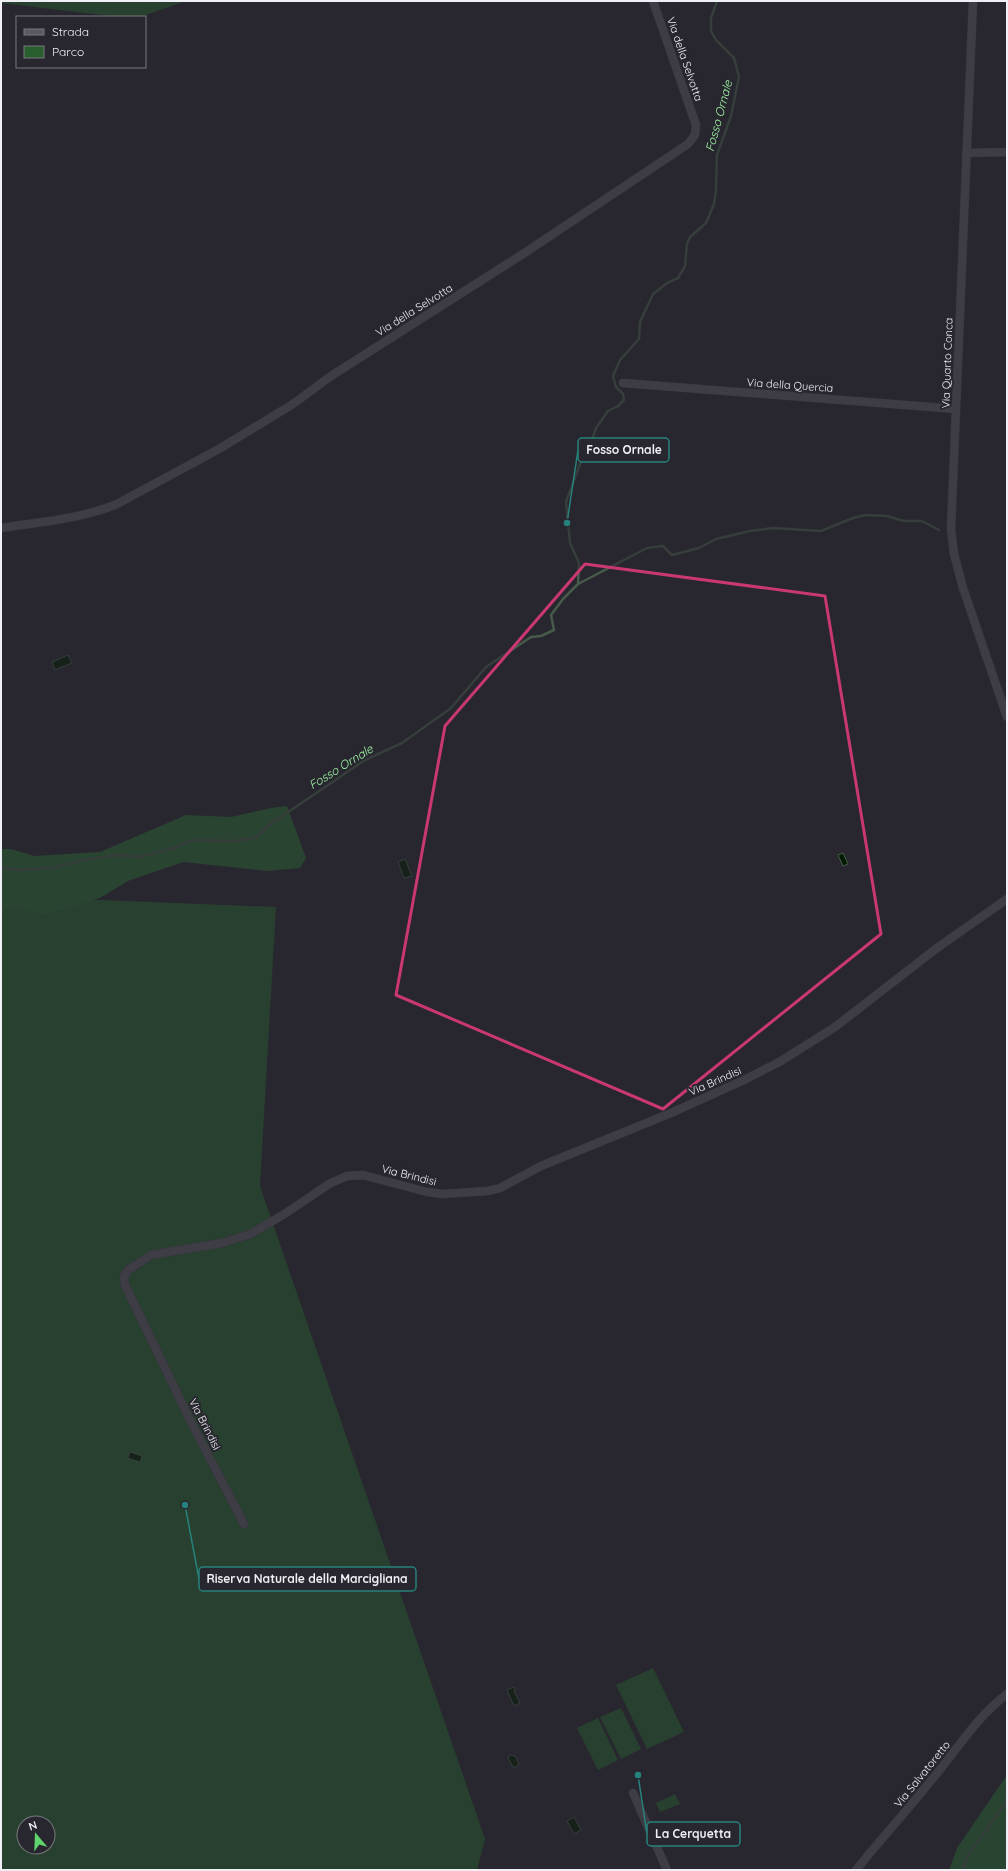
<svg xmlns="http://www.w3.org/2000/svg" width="1008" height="1871" font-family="Quicksand,sans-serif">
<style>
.green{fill:#295f2f;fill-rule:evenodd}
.forest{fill:#2c6833}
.water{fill:#001b02;stroke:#485b4b}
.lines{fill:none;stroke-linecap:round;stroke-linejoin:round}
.stream{stroke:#485b4b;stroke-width:2.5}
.minor-casing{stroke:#47464c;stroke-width:9}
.minor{stroke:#5a5962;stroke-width:8}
.marked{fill:none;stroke:#c93872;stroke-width:3;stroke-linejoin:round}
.labels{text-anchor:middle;stroke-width:4;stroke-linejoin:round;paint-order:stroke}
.street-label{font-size:11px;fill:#f0eff5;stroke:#28272f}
.water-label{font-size:12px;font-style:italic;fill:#9df2a3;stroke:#28272f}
.leader{fill:none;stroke:#26827c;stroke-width:1.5}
.callout-dot{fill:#26827c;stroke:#28272f;stroke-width:1.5}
.callout{fill:#28272f;stroke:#26827c;stroke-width:1.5}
.callout-label{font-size:12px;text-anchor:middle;font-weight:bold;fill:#f0eff5}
</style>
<rect width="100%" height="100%" fill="#28272f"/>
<!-- green -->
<path class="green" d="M 1,1 L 186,1 L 140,17 L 118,17 L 1,3 Z
M 1,896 L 276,907 L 260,1186 L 485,1839 L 477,1870 L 1,1870 ZM 24,1823 L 48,1823 L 48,1847 L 24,1847 Z
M 653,1668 L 684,1732 L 647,1749 L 616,1685 Z
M 621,1708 L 641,1749 L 621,1759 L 600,1717 Z
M 598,1718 L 618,1760 L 598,1770 L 577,1728 Z
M 675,1794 L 680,1804 L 660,1812 L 656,1803 Z"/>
<!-- forest -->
<path class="forest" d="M 287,806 L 306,858 L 300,868 L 267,871 L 183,862 L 128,881 L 100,898 L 45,915 L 11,907 L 1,910 L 1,849 L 11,849 L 34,856 L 100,852 L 186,815 L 231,817 L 271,808 Z
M 1007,1775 L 1007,1870 L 949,1870 L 957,1848 Z"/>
<!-- water -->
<path class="water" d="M 68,655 L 72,663 L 55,670 L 52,662 Z
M 843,853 L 848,864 L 843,866 L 838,855 Z
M 405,859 L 412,876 L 404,878 L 398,862 Z
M 130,1452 L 142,1456 L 140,1462 L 128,1458 Z
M 514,1687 L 515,1690 L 514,1691 L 520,1703 L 514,1706 L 507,1690 Z
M 510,1755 L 515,1756 L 519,1764 L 517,1767 L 513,1767 L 508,1758 Z
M 574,1817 L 581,1830 L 574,1834 L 567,1821 Z"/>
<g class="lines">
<!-- stream -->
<path class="stream" d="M 578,584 L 647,548 L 663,546 L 672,555 L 699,548 L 716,539 L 750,531 L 773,528 L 821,531 L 853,518 L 865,515 L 887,516 L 904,521 L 922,521 L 939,530
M 1,868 L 22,870 L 51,868 L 88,859 L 118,855 L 139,857 L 174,848 L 192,840 L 236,841 L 257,837 L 269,825 L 365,760 L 402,743 L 451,708 L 486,667 L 531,637 L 541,636 L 554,630 L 551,615 L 563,599 L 578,584 L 579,563 L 570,543 L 566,502 L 580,464 L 589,449 L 596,428 L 608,411 L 618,406 L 624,400 L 623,394 L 616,387 L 613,376 L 620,360 L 639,339 L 640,322 L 653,294 L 667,283 L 678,278 L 685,266 L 687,244 L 690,237 L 706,223 L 714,204 L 716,190 L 717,155 L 731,116 L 739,77 L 734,58 L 716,40 L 711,31 L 711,18 L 717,1
M 964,1870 L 966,1858 L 1007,1801"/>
<defs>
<path id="minor" d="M 973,1 L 951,529 L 954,554 L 963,588 L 1007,717
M 966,153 L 1007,152
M 623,383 L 956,409
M 1,528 C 40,522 81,519 117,504 L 219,449 L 293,404 L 331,376 L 526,252 L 688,144 L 695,135 L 696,125 L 653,1
M 244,1524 L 190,1420 L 125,1285 L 124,1277 L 128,1270 L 151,1255 L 222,1243 L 251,1234 L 286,1213 L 329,1184 L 347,1176 L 363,1175 L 427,1192 L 443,1194 L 488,1191 L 500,1188 L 541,1166 L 671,1113 L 744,1080 L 781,1061 L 835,1027 L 937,948 L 1007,899
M 633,1793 L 667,1870
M 856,1870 C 880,1840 905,1813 929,1783 C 955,1753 975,1718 1007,1694"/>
</defs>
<!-- minor casing -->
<use href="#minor" class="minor-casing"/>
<!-- minor -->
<use href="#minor" class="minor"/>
</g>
<!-- marked area -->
<path d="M0 0H1008V1871H0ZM 585,564 L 825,596 L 881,934 L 663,1109 L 396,995 L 445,726 Z" fill="#28272f" fill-opacity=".55" fill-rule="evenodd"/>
<path class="marked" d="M 585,564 L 825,596 L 881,934 L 663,1109 L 396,995 L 445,726 Z"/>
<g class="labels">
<!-- street labels -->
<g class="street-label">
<text transform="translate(685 59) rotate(71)" y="4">Via della Selvotta</text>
<text transform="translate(414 310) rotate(-32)" y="4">Via della Selvotta</text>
<text transform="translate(947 363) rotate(-88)" y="4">Via Quarto Conca</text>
<text transform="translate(790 385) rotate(4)" y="4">Via della Quercia</text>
<text transform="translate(715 1081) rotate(-24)" y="4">Via Brindisi</text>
<text transform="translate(409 1175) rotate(14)" y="4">Via Brindisi</text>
<text transform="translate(205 1424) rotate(63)" y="4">Via Brindisi</text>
<text transform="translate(922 1774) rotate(-51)" y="4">Via Salvatoretto</text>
</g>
<!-- water labels -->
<g class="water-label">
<text transform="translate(719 116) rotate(-75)" y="4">Fosso Ornale</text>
<text transform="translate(341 767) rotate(-32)" y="4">Fosso Ornale</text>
</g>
</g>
<!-- callouts -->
<path class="leader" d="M567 523L578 450M185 1505L199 1579M638 1775L647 1834"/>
<g class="callout-dot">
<circle cx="567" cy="523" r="4"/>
<circle cx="185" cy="1505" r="4"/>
<circle cx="638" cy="1775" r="4"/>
</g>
<g class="callout">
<rect x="578" y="438" width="91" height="24" rx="4"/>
<rect x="199" y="1567" width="217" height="24" rx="4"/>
<rect x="647" y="1822" width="93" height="24" rx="4"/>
</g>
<g class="callout-label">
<text x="624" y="454">Fosso Ornale</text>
<text x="307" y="1583">Riserva Naturale della Marcigliana</text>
<text x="693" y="1838">La Cerquetta</text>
</g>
<!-- border -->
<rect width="1008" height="1871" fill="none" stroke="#f0eff5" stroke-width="4"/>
<!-- legend -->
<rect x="16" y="16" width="130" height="52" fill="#28272f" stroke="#78777e"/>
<rect x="24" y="29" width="20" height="6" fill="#5a5962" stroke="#78777e"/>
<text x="52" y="36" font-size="12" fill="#f0eff5">Strada</text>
<rect x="24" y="46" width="20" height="12" fill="#295f2f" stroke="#78777e"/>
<text x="52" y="56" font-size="12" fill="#f0eff5">Parco</text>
<!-- north arrow -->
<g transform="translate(36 1835) rotate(341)"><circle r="19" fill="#28272f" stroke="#78777e"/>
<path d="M0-3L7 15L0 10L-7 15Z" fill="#5ed56c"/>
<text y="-6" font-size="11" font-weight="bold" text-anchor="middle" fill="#f0eff5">N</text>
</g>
</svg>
